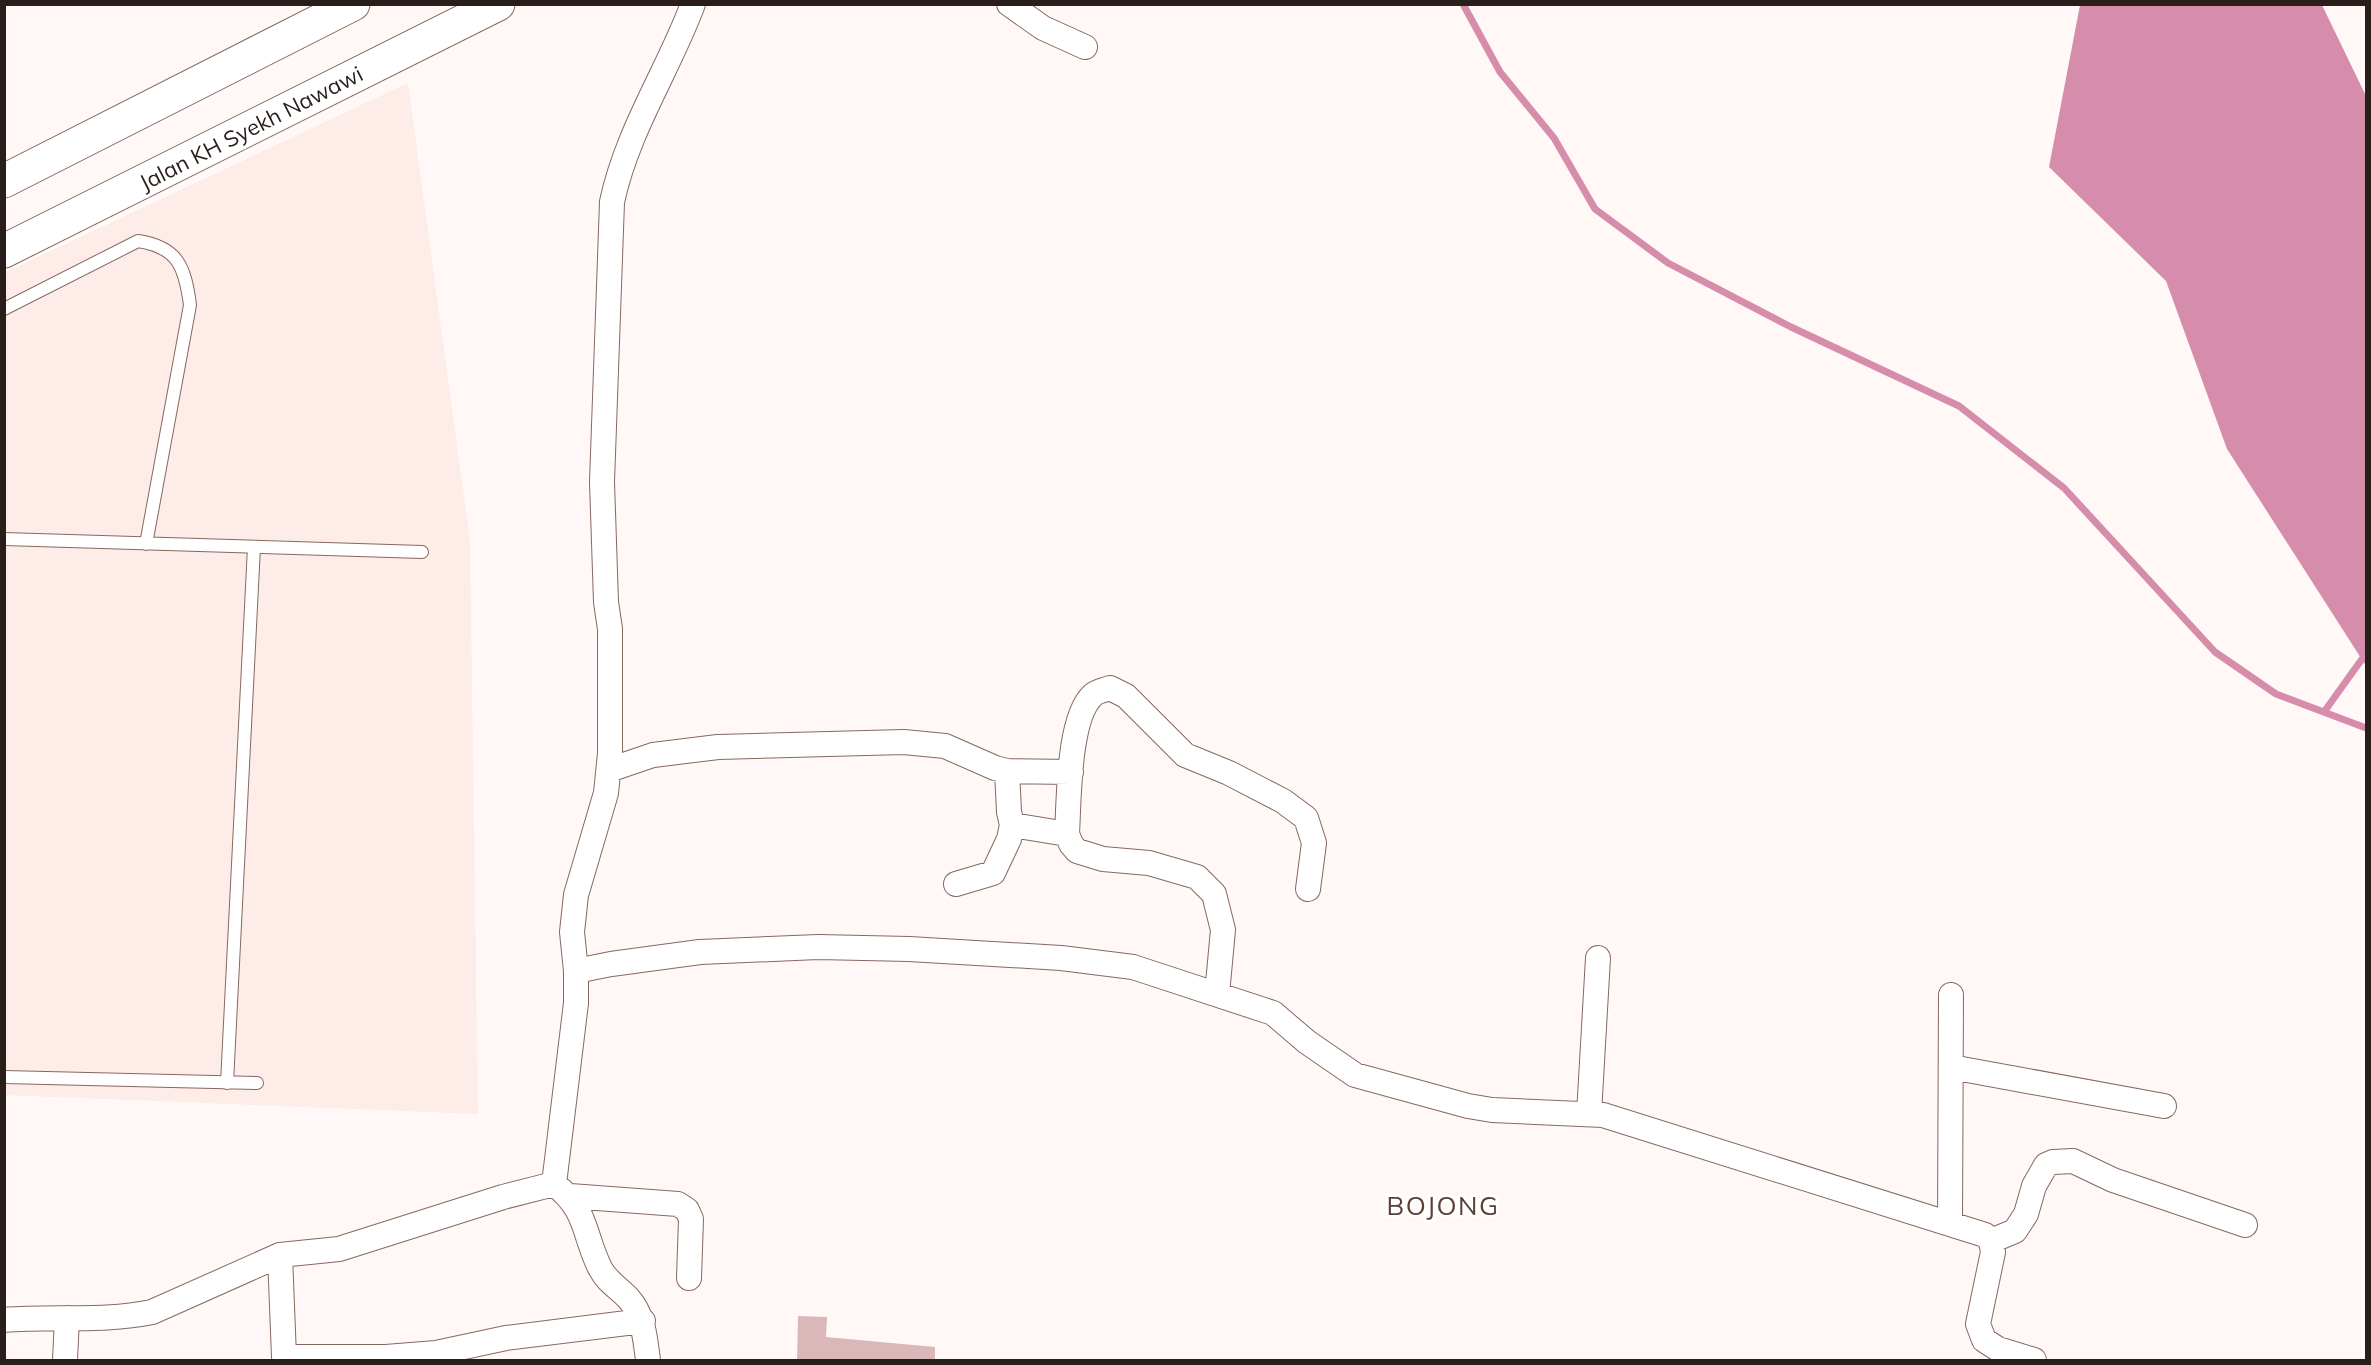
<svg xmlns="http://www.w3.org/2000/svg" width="2371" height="1365" font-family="Mulish,sans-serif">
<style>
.built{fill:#fdece7}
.water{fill:#d68dac}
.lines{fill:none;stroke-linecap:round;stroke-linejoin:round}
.stream{stroke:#d68dac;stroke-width:7}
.building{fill:#dab7b9}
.service-casing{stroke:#866860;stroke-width:14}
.minor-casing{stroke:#866860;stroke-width:26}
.secondary-casing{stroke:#866860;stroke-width:35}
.service{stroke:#fff;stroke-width:12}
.minor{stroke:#fff;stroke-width:24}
.secondary{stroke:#fff;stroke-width:33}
.labels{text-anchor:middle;stroke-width:6;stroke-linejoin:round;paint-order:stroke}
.street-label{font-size:22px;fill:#2a1e1b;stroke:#fff}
.quarter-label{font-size:26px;letter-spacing:1.5px;fill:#5b4038;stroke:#fff}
</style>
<rect width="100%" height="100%" fill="#fff8f6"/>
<!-- built -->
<path class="built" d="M 408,83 L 470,541 L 478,1114 L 5,1095 L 4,273 Z"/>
<!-- water -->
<path class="water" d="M 2080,5 L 2322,5 L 2366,96 L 2366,666 L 2227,449 L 2166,281 L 2049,167 Z"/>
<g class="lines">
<!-- stream -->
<path class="stream" d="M 1463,4 L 1500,72 L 1554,138 L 1595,209 L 1668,263 L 1791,327 L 1959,406 L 2064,488 L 2215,652 L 2276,694 L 2366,728
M 2324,712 L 2362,659"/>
</g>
<!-- building -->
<path class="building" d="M 798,1316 L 827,1317 L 826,1337 L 935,1347 L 935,1360 L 797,1360 Z"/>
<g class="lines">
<defs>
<path id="service" d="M 4,309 L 138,241 C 178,247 185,267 190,305 L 146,544
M 4,539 L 422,552
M 4,1077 L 257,1083
M 227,1083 L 254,547"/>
<path id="minor" d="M 1009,4 L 1043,28 L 1085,47
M 609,770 L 653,755 L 718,747 L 904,742 L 945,746 L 995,768 L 1007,771 L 1071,772
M 1012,825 L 1067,834
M 956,884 L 993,873 L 1009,839 L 1012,825 L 1009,812 L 1007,771
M 576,971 L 611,964 L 700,952 L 818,947 L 909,949 L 1061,958 L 1133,967 L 1273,1013 L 1307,1042 L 1355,1075 L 1468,1106 L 1492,1110 L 1603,1115 L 1985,1235 L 1991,1241 L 1993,1252 L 1978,1324 L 1984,1340 L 1998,1349 L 2034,1360
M 1217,994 L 1223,930 L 1214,894 L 1197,877 L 1149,863 L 1103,859 L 1077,851 L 1071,844 L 1067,834 C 1069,801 1068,717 1093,695 C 1097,691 1105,690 1110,688 L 1126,696 L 1185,755 L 1229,773 L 1283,801 L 1306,818 L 1314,843 L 1308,889
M 1951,1067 L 2164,1106
M 1589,1114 L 1598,958
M 554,1184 L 576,1003 L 576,971 L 572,932 L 576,895 L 606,793 L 610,753 L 610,629 L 606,602 L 602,482 L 612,202 C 627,131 668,71 693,4
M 570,1196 L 678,1204 L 687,1210 L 691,1219 L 689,1278
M 1950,1224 L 1951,995
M 1991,1241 L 2015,1231 L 2026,1214 L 2034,1186 L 2046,1165 L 2053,1162 L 2073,1161 L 2113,1180 L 2245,1225
M 280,1255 L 284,1357 L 386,1357 L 436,1353 L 506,1338 L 643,1321
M 4,1320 C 53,1316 104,1322 152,1312 L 280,1255 L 339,1249 L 503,1197 L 554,1184 C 588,1210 583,1234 600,1268 C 607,1282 619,1288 629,1299 C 644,1316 645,1339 648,1360
M 65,1360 L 67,1318"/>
<path id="secondary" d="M 4,181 L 353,4
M 4,251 L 498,4"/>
</defs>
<!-- service casing -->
<use href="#service" class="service-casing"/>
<!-- minor casing -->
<use href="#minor" class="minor-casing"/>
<!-- secondary casing -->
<use href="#secondary" class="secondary-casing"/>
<!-- service -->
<use href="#service" class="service"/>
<!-- minor -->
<use href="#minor" class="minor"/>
<!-- secondary -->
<use href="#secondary" class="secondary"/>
</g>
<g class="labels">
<!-- street labels -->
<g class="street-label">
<text transform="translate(251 128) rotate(-27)" y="8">Jalan KH Syekh Nawawi</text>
</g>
<!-- quarter labels -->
<g class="quarter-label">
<text x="1443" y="1215">BOJONG</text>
</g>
</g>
<!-- border -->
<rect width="2371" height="1365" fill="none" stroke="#2a1e1b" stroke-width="12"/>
</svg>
